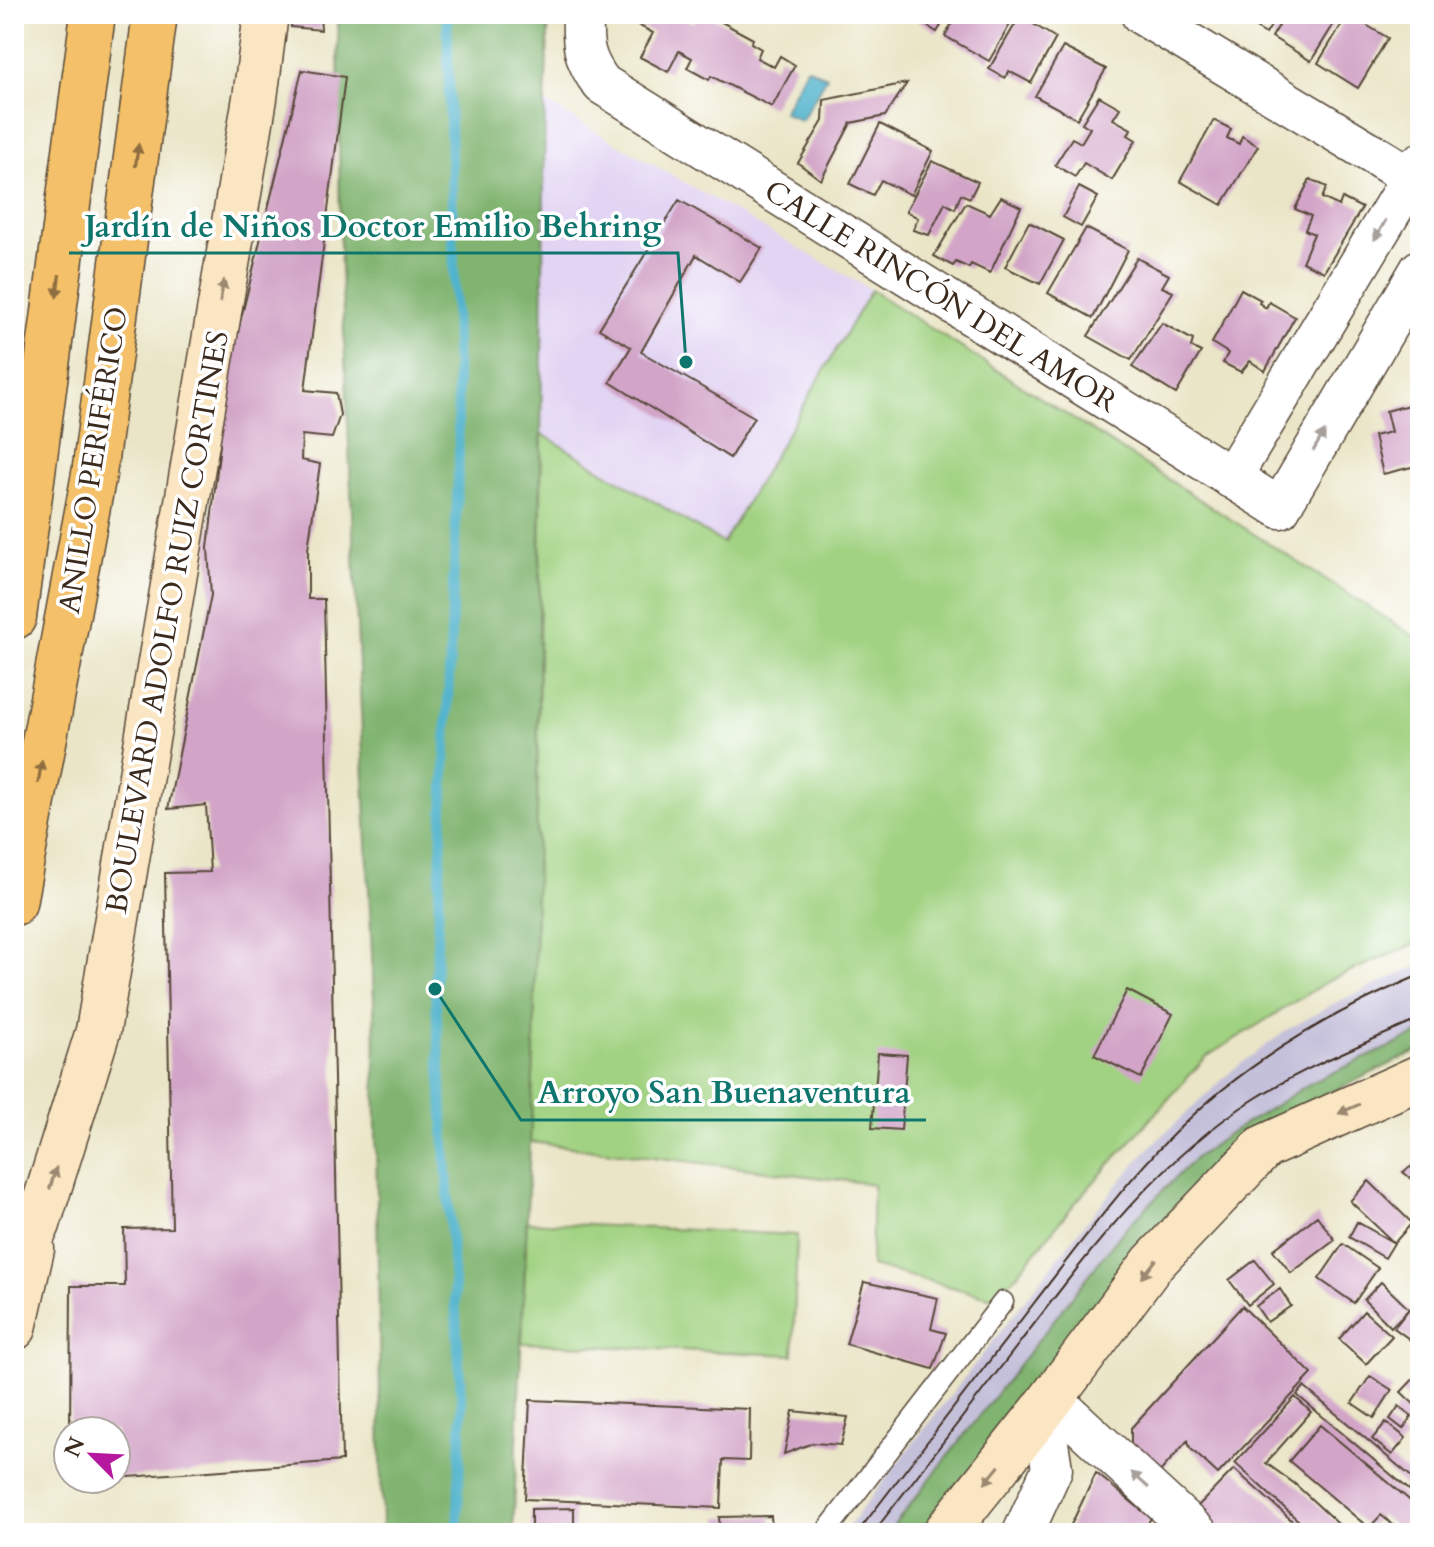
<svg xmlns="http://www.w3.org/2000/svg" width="1434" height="1547" font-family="Cardo,serif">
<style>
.built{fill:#e2d4f3}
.industrial{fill:#c5c0da}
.green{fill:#a0d281;stroke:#6e7e50;stroke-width:2}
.forest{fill:#80b46f;stroke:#5e6f46;stroke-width:2}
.water{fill:#4cb1cb;stroke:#446e74;stroke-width:2}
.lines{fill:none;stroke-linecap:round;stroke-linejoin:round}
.stream{stroke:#4cb1cb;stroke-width:10}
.building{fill:#d2a4c7}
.service-casing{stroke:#554637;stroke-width:23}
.minor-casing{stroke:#554637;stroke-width:43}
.secondary-casing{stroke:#554637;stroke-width:47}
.motorway-casing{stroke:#554637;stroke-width:47}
.service{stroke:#fff;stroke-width:20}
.minor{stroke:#fff;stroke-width:40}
.secondary{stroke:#fbe6c3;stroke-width:44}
.motorway{stroke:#f4c16a;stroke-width:44}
.tram{stroke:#3b2a1e;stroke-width:2}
.oneway{fill:#8e6e40}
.oneway2{fill:#a79f9a}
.oneway3{fill:#9b8870}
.labels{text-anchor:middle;stroke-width:7;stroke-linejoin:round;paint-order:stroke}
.street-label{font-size:30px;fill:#3b2a1e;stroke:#fff}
.leader{fill:none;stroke:#0f766e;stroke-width:3}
.callout-dot{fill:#0f766e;stroke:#fff;stroke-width:3}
.callout-label{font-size:32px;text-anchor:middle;font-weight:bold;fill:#0f766e;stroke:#fff;stroke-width:7;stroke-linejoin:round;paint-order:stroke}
</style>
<rect width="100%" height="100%" fill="#fff"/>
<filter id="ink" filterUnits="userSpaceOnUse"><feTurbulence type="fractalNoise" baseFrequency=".0125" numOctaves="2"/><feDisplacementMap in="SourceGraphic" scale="16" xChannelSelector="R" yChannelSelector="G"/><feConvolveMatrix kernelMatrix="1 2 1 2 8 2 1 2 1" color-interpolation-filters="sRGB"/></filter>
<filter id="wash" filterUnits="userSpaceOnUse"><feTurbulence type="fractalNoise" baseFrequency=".006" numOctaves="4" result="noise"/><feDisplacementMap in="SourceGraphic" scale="32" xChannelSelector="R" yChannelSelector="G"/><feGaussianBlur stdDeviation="1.8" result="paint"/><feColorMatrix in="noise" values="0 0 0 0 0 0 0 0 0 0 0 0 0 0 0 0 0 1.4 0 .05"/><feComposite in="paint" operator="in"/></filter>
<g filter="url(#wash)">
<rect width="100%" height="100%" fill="#eae5c6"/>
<!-- built -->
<path class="built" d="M 545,102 L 871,290 L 723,543 L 542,434 Z"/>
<!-- industrial -->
<path class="industrial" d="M 1420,965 L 1420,1033 L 1311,1083 L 1229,1134 L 1194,1159 L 1123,1230 L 888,1533 L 843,1533 L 1086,1222 L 1147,1150 L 1235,1068 L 1287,1030 L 1333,1004 Z"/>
<!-- green -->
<path class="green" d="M 871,290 L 1420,640 L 1420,942 L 1330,980 L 1206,1057 L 1075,1203 L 997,1299 L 871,1266 L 873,1184 L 530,1142 L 534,1055 L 542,434 L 723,543 Z
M 527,1222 L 797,1235 L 793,1355 L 522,1343 Z"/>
<!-- forest -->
<path class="forest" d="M 338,14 L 549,14 L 545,102 L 534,1055 L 513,1533 L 382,1533 L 374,1000 L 340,247 Z
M 1420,1033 L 1420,1050 L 1323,1096 L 1085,1322 L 922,1533 L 888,1533 L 1124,1230 L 1194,1159 L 1229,1134 L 1311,1083 Z"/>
<!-- water -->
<path class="water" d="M 807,67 L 827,77 L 801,121 L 783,112 Z"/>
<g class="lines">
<!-- stream -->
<path class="stream" d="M 447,14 L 459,455 L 435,989 L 462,1409 L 457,1533"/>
</g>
<g id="blocks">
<!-- building -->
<path class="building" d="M 292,14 L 320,14 L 321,30 L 291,27 Z
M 644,14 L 676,14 L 694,23 L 699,14 L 707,14 L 753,39 L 751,43 L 761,49 L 757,58 L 774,67 L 780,56 L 795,65 L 772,107 L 711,76 L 709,80 L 687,68 L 692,58 L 679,51 L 668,72 L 640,57 L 653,33 L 638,25 Z
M 908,14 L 948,14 L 937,32 Z
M 957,14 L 1016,14 L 989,61 L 945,36 Z
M 1233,14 L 1278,14 L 1266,34 Z
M 1286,14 L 1340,14 L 1311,61 L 1272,37 Z
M 1348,14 L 1388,38 L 1358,88 L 1318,63 Z
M 1020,16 L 1056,38 L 1031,83 L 1009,71 L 1005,78 L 989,69 Z
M 1063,47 L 1106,69 L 1077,119 L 1035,96 Z
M 302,70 L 345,77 L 305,390 L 336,393 L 340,415 L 332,438 L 302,435 L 301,460 L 320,464 L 308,549 L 308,599 L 324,599 L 342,1461 L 116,1478 L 116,1431 L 70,1431 L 71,1286 L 125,1286 L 124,1229 L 172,1228 L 165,873 L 210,872 L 206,805 L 168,809 L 211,595 L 208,548 L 220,444 L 211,441 Z
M 907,83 L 885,116 L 851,123 L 821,180 L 798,163 L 823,121 L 824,100 Z
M 1099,96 L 1120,108 L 1113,119 L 1131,129 L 1128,135 L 1136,140 L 1112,180 L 1084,163 L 1075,177 L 1055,165 L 1072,138 L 1081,143 L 1090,128 L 1082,123 Z
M 1214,120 L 1231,129 L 1227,138 L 1239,144 L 1242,136 L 1258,146 L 1222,205 L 1180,181 Z
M 880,124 L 933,151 L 911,195 L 881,180 L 873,195 L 850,184 Z
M 932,161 L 978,182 L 970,198 L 961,194 L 955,209 L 945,203 L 929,235 L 913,230 L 918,218 L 906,211 Z
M 1310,179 L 1327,187 L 1322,198 L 1339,206 L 1342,198 L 1362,208 L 1324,272 L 1302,262 L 1314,234 L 1305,230 L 1311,216 L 1295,209 Z
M 1079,187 L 1098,197 L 1081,227 L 1063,217 Z
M 1001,197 L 1021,207 L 990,273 L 971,264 L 969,268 L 956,262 L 953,266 L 934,256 L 966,203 L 990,214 Z
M 679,200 L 762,248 L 740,282 L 696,255 L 641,352 L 754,417 L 730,458 L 610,382 L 631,347 L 599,329 Z
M 1029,222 L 1064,240 L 1040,284 L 1005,267 Z
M 1086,228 L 1128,250 L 1093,318 L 1048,293 Z
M 1137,258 L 1169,275 L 1162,287 L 1173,292 L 1131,360 L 1088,336 Z
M 1241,289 L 1261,300 L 1259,303 L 1266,308 L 1269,302 L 1295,317 L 1265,371 L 1250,361 L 1241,372 L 1223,363 L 1228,353 L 1212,343 Z
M 1162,323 L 1193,340 L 1191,347 L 1201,352 L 1176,394 L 1132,367 Z
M 1420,402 L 1420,476 L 1416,466 L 1383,474 L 1374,436 L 1391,432 L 1386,411 Z
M 1127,990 L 1173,1014 L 1141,1078 L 1094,1055 Z
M 878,1053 L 907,1055 L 901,1130 L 872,1128 Z
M 1420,1161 L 1420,1186 L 1403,1172 Z
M 1369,1181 L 1412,1223 L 1394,1243 L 1385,1258 L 1349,1237 L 1357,1222 L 1394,1243 L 1350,1201 Z
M 1317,1216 L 1335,1240 L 1291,1273 L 1273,1250 Z
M 1343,1244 L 1378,1268 L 1354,1303 L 1319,1279 Z
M 1255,1260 L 1274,1284 L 1248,1305 L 1229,1280 Z
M 864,1282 L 938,1298 L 931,1329 L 946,1333 L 933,1369 L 846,1344 Z
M 1381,1282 L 1409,1309 L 1391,1327 L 1364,1300 Z
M 1280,1289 L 1291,1306 L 1267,1322 L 1256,1306 Z
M 1242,1306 L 1312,1374 L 1218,1474 L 1190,1448 L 1188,1440 L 1159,1473 L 1131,1448 L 1131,1428 Z
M 1409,1309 L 1420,1317 L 1420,1330 L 1412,1341 L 1394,1328 Z
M 1364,1311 L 1392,1336 L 1366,1364 L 1339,1339 Z
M 1420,1372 L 1420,1410 L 1401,1392 Z
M 1370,1376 L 1392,1390 L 1374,1418 L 1352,1403 Z
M 1304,1387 L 1420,1484 L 1420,1499 L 1297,1395 Z
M 1295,1397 L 1311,1412 L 1266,1463 L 1295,1484 L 1348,1533 L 1312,1533 L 1235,1463 Z
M 530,1400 L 750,1409 L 749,1461 L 723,1460 L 721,1508 L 525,1499 Z
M 1399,1406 L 1412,1416 L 1403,1429 L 1390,1419 Z
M 793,1411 L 848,1417 L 841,1445 L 813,1443 L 784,1454 Z
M 1386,1422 L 1406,1438 L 1392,1455 L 1372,1439 Z
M 1320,1425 L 1420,1509 L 1420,1533 L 1403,1533 L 1381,1515 L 1369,1528 L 1289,1461 Z
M 1234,1469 L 1306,1533 L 1220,1533 L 1196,1508 Z
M 1096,1473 L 1151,1518 L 1142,1533 L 1067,1533 Z
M 574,1508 L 574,1533 L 531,1533 L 531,1509 Z
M 771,1516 L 772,1533 L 720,1533 L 719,1517 Z"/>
</g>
</g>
<g filter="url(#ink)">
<use href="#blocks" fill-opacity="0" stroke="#554637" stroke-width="2"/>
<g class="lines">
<defs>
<path id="service" d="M 825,1533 L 1003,1302"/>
<path id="minor" d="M 583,14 C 582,45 583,59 602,84 L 1280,508 L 1420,270
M 1141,14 L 1411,177
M 1231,478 L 1420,163
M 1052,1399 L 1197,1533
M 1023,1533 L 1052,1469 L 1043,1410"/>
<path id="secondary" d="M 14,1276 L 38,1224 L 98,1031 L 255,98 L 266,14
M 14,1328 L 32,1249
M 945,1533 L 1043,1410 L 1153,1263 L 1264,1147 L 1420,1077"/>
<path id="motorway" d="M 14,617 L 93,14
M 14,903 L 94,474 L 155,14"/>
</defs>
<!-- service casing -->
<use href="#service" class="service-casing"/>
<!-- minor casing -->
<use href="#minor" class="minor-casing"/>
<!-- secondary casing -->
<use href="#secondary" class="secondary-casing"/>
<!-- motorway casing -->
<use href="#motorway" class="motorway-casing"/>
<!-- service -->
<use href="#service" class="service"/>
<!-- minor -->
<use href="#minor" class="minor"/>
<!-- secondary -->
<use href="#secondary" class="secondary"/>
<!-- motorway -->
<use href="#motorway" class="motorway"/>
<!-- tram -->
<path class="tram" d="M 857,1533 C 916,1456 975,1380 1034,1303 C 1092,1228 1148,1150 1222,1090 C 1283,1041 1348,1005 1420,975
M 873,1533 C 922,1469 972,1405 1021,1341 C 1089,1252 1159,1158 1256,1098 C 1307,1066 1365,1043 1420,1019"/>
</g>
<!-- one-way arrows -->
<defs><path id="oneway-solid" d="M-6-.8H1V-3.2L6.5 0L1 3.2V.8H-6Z" transform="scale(2)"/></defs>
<g class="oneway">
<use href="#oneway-solid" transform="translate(137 155) rotate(-82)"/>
<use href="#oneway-solid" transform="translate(58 286) rotate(97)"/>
<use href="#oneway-solid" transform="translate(40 772) rotate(-80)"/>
</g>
<g class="oneway2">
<use href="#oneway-solid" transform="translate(1380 230) rotate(120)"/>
<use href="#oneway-solid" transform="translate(1319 441) rotate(-60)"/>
<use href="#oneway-solid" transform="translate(1140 1480) rotate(-138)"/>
</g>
<g class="oneway3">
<use href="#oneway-solid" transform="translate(222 291) rotate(-80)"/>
<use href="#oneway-solid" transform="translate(1349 1109) rotate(156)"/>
<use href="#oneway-solid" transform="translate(53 1178) rotate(-73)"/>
<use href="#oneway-solid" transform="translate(1149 1269) rotate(128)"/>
<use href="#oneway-solid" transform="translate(992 1475) rotate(129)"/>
</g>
</g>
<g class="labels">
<!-- street labels -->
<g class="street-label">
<text transform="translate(941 296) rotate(32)" y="10">CALLE RINCÓN DEL AMOR</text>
<text transform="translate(93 460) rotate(-81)" y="10">ANILLO PERIFÉRICO</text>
<text transform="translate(167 622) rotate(-80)" y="10">BOULEVARD ADOLFO RUIZ CORTINES</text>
</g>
</g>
<!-- callouts -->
<path class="leader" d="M686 362L678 253H69M435 989L521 1120H926"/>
<g class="callout-dot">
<circle cx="686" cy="362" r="8"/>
<circle cx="435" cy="989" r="8"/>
</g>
<g class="callout-label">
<text x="373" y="237">Jardín de Niños Doctor Emilio Behring</text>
<text x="724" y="1103">Arroyo San Buenaventura</text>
</g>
<!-- margin -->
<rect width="1434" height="1547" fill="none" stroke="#fff" stroke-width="48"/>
<!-- north arrow -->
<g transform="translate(92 1455) rotate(294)"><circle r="38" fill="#ffffff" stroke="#b1aaa5" stroke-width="2"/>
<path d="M0-6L14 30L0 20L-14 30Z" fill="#b5179e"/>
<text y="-12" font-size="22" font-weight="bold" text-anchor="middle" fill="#3b2a1e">N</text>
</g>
</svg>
